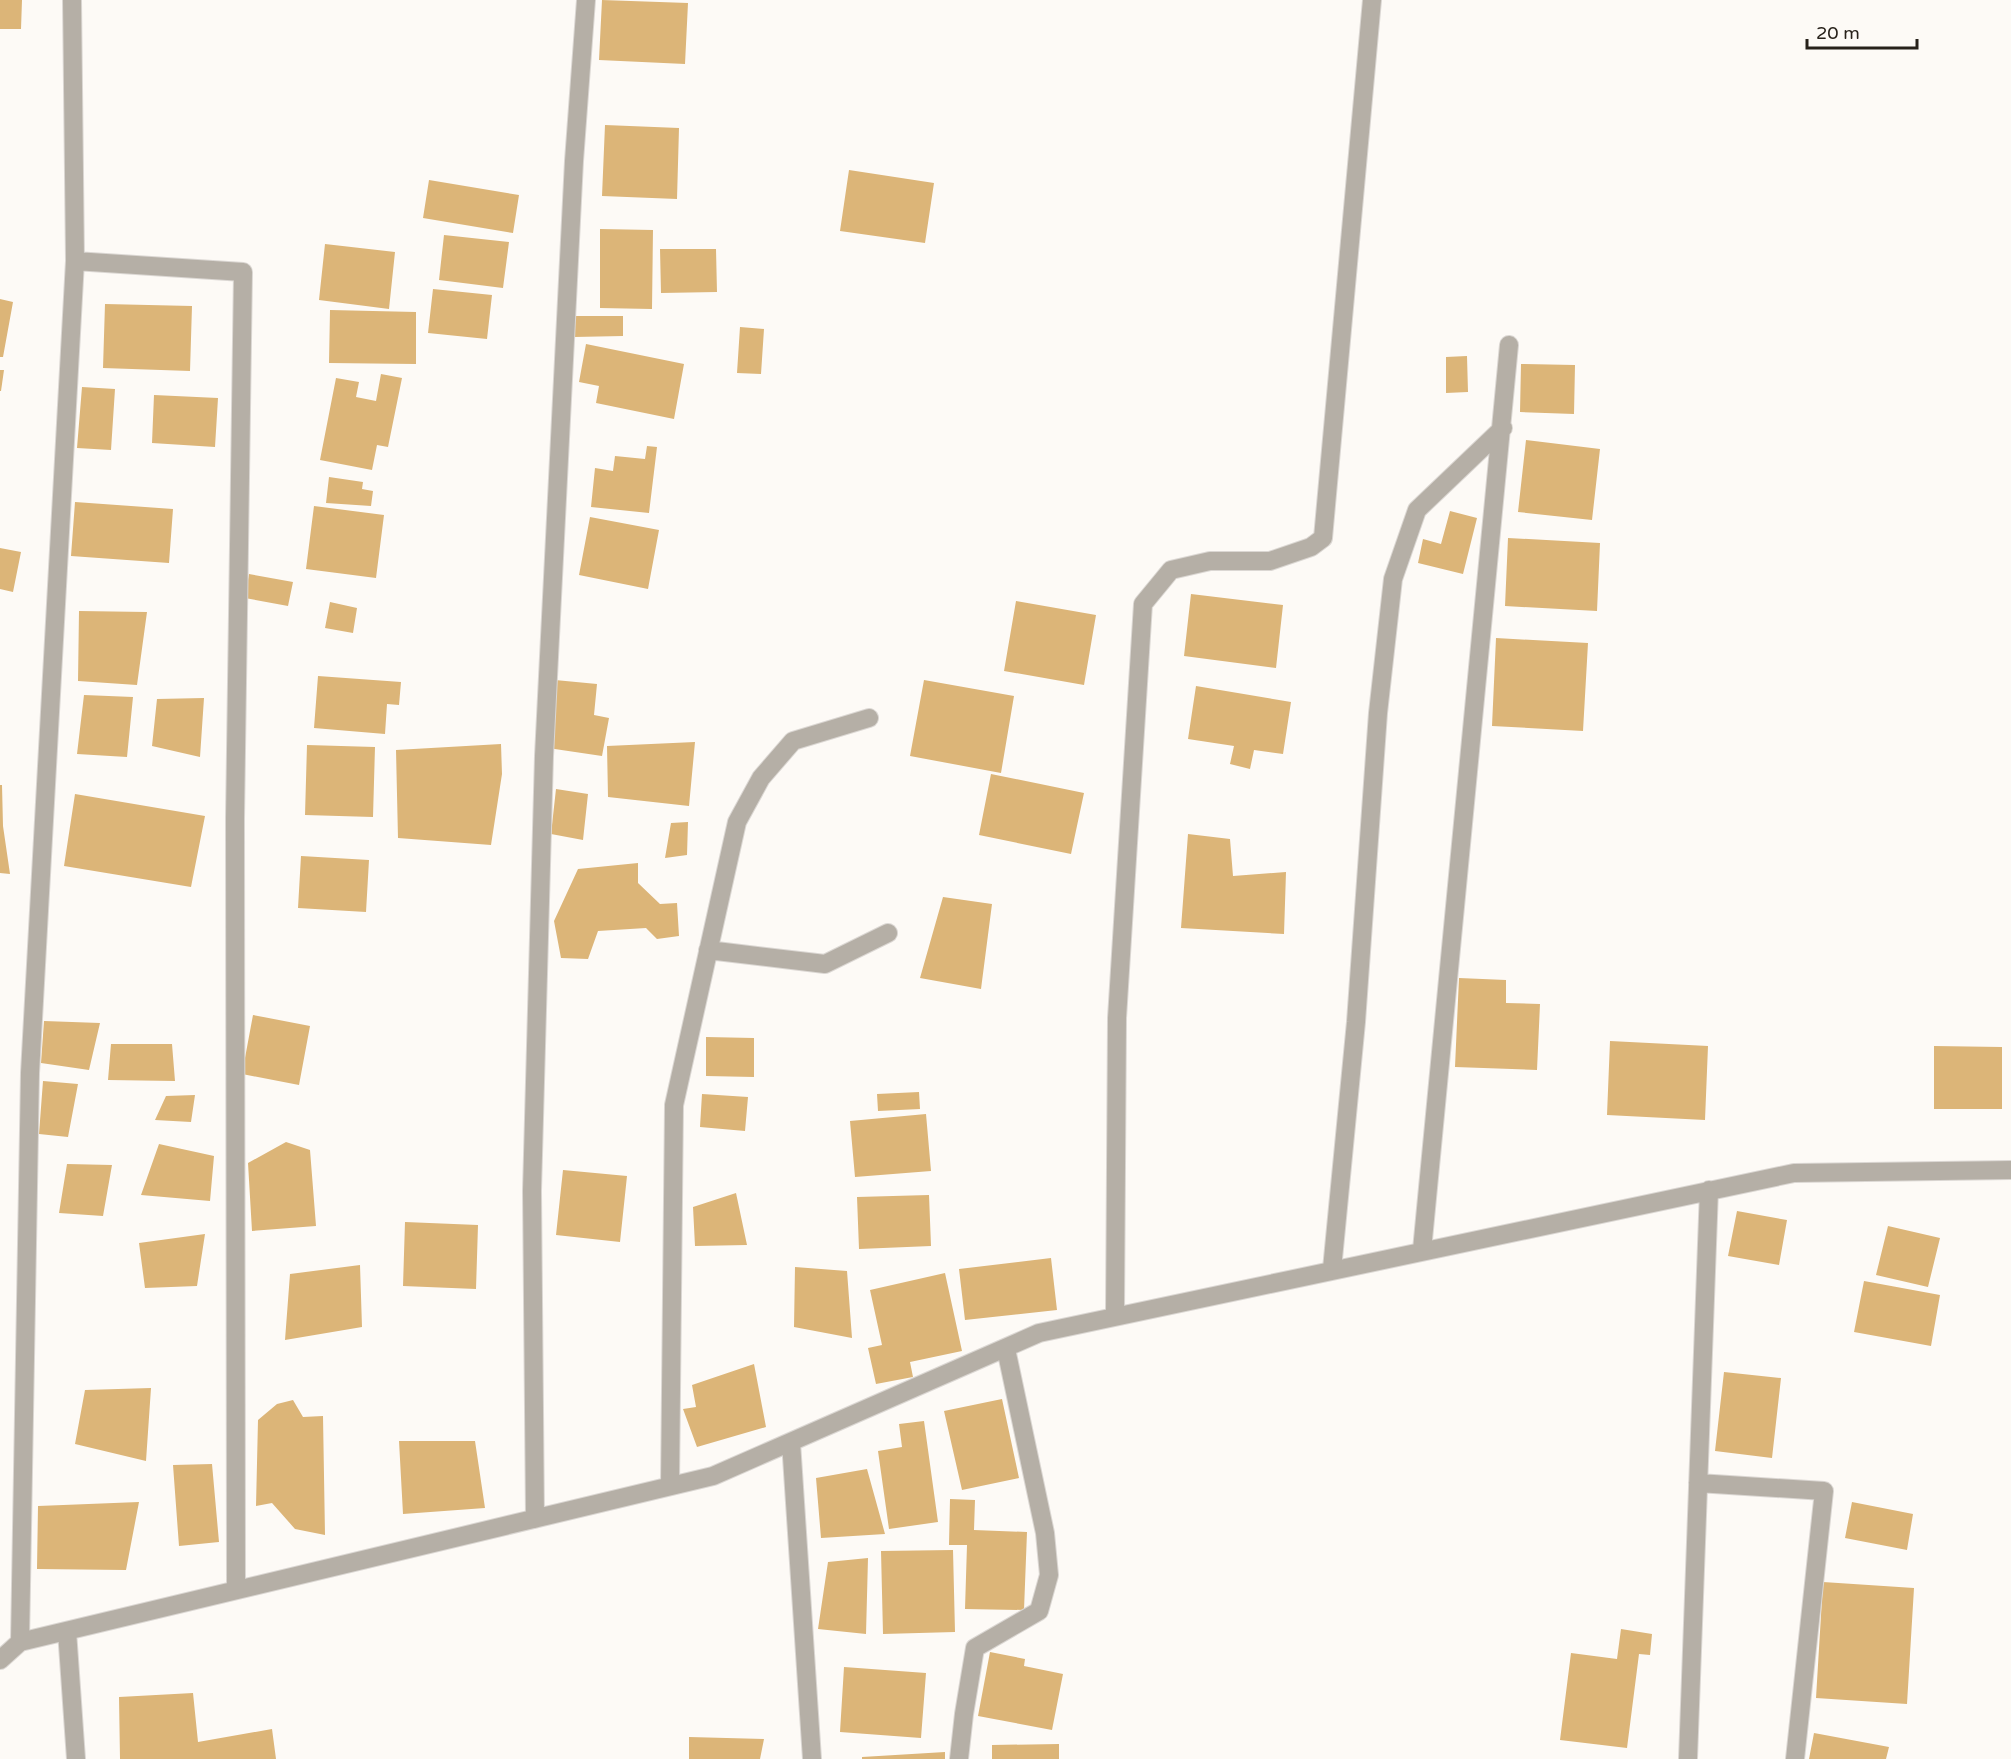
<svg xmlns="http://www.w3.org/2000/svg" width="2011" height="1759" font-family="'Varela Round',sans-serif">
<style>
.building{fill:#dcb578}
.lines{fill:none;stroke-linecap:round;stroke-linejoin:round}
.minor-casing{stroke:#dbd7d3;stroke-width:20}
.minor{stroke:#b5afa6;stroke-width:18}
</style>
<rect width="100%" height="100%" fill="#fdfaf6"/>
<!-- building -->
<path class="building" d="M 0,0 L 22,0 L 21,29 L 0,29 Z
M 602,0 L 688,3 L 685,64 L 599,60 Z
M 605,125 L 679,128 L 677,199 L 602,196 Z
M 849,170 L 934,183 L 925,243 L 840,231 Z
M 429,180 L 519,195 L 513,233 L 423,218 Z
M 600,229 L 653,230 L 652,309 L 600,308 Z
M 444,235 L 509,242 L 503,288 L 439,280 Z
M 325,244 L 395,252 L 389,309 L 319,300 Z
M 660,249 L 716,249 L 717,292 L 661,293 Z
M 433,289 L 492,295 L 487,339 L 428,333 Z
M 0,299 L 13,302 L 3,357 L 0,357 Z
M 105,304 L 192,306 L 190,371 L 103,368 Z
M 330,310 L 416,312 L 416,364 L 329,363 Z
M 574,316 L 623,316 L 623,336 L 574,337 Z
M 740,327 L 764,329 L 761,374 L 737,373 Z
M 586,344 L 684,364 L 674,419 L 596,403 L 599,386 L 579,382 Z
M 1467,356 L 1468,392 L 1446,393 L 1446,357 Z
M 1521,364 L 1575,365 L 1574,414 L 1520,412 Z
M 0,370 L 4,370 L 1,391 L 0,391 Z
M 381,374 L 402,378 L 388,447 L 377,445 L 372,470 L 320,460 L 336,378 L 359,382 L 356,397 L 376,401 Z
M 82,387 L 115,389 L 111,450 L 77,448 Z
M 154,395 L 218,398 L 215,447 L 152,443 Z
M 1526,440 L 1600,449 L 1592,520 L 1518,512 Z
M 647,446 L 657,447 L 649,513 L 591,507 L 595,468 L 613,471 L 615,456 L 645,459 Z
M 329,477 L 363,482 L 362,489 L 373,491 L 371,506 L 326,503 Z
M 75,502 L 173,509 L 169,563 L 71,556 Z
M 314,506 L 384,515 L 376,578 L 306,569 Z
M 1450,511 L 1477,518 L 1463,574 L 1418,563 L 1423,539 L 1441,544 Z
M 590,517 L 659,530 L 648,589 L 579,575 Z
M 1508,538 L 1600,543 L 1597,611 L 1505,606 Z
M 0,548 L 21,552 L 13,592 L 0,589 Z
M 249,574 L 293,582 L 288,606 L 245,598 Z
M 1191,594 L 1283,605 L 1276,668 L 1184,656 Z
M 1016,601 L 1096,615 L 1084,685 L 1004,671 Z
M 330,602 L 357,608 L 353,633 L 325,628 Z
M 79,611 L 147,612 L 137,685 L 78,681 Z
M 1496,638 L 1588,643 L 1583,731 L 1492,726 Z
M 318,676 L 401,682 L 399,705 L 387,704 L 385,734 L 314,728 Z
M 555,680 L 597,684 L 594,715 L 609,718 L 602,756 L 548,748 Z
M 924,680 L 1014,696 L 1001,773 L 910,756 Z
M 1196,686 L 1291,702 L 1283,754 L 1254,750 L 1250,769 L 1230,764 L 1234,746 L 1188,739 Z
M 84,695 L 133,697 L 127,757 L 77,754 Z
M 204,698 L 200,757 L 152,746 L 157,699 Z
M 695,742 L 689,806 L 608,797 L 607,746 Z
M 501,744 L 502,774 L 491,845 L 398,838 L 396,750 Z
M 307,745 L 375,747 L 373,817 L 305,815 Z
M 991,774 L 1084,793 L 1071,854 L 979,835 Z
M 0,785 L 2,785 L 3,826 L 10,874 L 0,873 Z
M 556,789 L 588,794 L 583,840 L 551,834 Z
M 75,794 L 205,816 L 191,887 L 64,866 Z
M 688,822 L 687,855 L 665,858 L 671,823 Z
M 1188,834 L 1230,839 L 1233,876 L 1286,872 L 1284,934 L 1181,928 Z
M 301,856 L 369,860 L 366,912 L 298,908 Z
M 638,863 L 638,883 L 660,904 L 677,903 L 679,936 L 657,939 L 646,928 L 598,931 L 588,959 L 561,958 L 554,921 L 578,869 Z
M 943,897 L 992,904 L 981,989 L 920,978 Z
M 1459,978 L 1506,980 L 1506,1003 L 1540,1004 L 1537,1070 L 1455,1067 Z
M 253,1015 L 310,1026 L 299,1085 L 242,1074 Z
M 44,1021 L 100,1023 L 89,1070 L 41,1063 Z
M 706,1037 L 754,1038 L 754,1077 L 706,1076 Z
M 1610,1041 L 1708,1046 L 1705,1120 L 1607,1115 Z
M 111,1044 L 172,1044 L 175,1081 L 108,1080 Z
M 1934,1046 L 2002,1047 L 2002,1109 L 1934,1109 Z
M 43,1081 L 78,1084 L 68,1137 L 39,1134 Z
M 919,1092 L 920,1109 L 878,1111 L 877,1094 Z
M 702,1094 L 748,1097 L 745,1131 L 700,1127 Z
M 195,1095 L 191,1122 L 155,1120 L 166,1096 Z
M 926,1114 L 931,1171 L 855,1177 L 850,1121 Z
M 286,1142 L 310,1150 L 316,1226 L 252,1231 L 248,1163 Z
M 159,1144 L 214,1156 L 210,1201 L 141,1195 Z
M 67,1164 L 112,1165 L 103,1216 L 59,1213 Z
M 563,1170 L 627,1176 L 620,1242 L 556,1235 Z
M 736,1193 L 747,1245 L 695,1246 L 693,1207 Z
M 929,1195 L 931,1246 L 859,1249 L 857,1197 Z
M 1737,1211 L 1787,1220 L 1779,1265 L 1728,1256 Z
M 405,1222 L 478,1225 L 476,1289 L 403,1286 Z
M 1888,1226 L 1940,1238 L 1928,1287 L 1876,1275 Z
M 205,1234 L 197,1286 L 145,1288 L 139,1243 Z
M 1051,1258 L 1057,1310 L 965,1320 L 959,1269 Z
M 360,1265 L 362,1327 L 285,1340 L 290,1274 Z
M 795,1267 L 847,1271 L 852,1338 L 794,1327 Z
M 945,1273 L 962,1351 L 910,1362 L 913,1377 L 876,1384 L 868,1348 L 882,1345 L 870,1290 Z
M 1864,1281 L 1940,1295 L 1931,1346 L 1854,1332 Z
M 754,1364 L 766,1427 L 697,1447 L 683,1409 L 696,1407 L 692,1385 Z
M 1724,1372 L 1781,1378 L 1772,1458 L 1715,1451 Z
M 151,1388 L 146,1461 L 75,1444 L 85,1390 Z
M 1002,1399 L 1019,1478 L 962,1490 L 944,1411 Z
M 293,1400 L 303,1417 L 323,1416 L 325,1535 L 295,1529 L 272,1503 L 256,1506 L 258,1420 L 277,1404 Z
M 924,1421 L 938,1522 L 889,1529 L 878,1451 L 902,1447 L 899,1424 Z
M 399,1441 L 475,1441 L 485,1508 L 403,1514 Z
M 212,1464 L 219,1542 L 179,1546 L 173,1465 Z
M 867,1469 L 885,1534 L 821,1538 L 816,1478 Z
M 950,1499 L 975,1500 L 974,1530 L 1027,1532 L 1024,1610 L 965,1609 L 967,1545 L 949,1545 Z
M 139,1502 L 126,1570 L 37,1569 L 38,1506 Z
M 1852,1502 L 1913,1514 L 1907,1550 L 1845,1538 Z
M 953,1550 L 955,1632 L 883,1634 L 881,1551 Z
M 868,1558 L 866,1634 L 818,1629 L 828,1562 Z
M 1823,1582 L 1914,1588 L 1907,1704 L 1816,1698 Z
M 1621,1629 L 1652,1634 L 1650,1655 L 1639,1654 L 1627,1748 L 1560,1740 L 1571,1653 L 1617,1659 Z
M 990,1652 L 1025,1659 L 1024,1666 L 1063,1674 L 1052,1730 L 978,1716 Z
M 844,1667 L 926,1673 L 921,1738 L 840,1732 Z
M 193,1693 L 198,1742 L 272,1729 L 276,1759 L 120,1759 L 119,1697 Z
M 1814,1733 L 1889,1747 L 1886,1759 L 1809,1759 Z
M 689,1737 L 764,1739 L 760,1759 L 689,1759 Z
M 1059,1744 L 1059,1759 L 992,1759 L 992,1745 Z
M 945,1752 L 945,1759 L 862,1759 L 862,1757 Z"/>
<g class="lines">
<defs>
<path id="minor" d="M 75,261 L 243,272 L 235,819 L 236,1590
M 708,950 L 825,964 L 888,933
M 1422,1250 L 1509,345
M 1332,1269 L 1356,1022 L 1378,713 L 1393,579 L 1417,510 L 1503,428
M 1115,1315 L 1117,1018 L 1143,604 L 1171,570 L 1210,561 L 1270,561 L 1311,547 L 1323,538 L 1372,0
M 791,1442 L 812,1759
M 1698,1483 L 1824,1491 L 1795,1759
M 670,1486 L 674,1105 L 737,822 L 761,778 L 793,741 L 869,718
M 535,1519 L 532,1191 L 544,756 L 574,161 L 586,0
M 67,1631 L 76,1759
M 20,1642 L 30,1073 L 75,261 L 72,0
M 0,1660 L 20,1642 L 713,1476 L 1039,1333 L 1794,1173 L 2011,1170
M 959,1759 L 964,1714 L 975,1648 L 1039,1611 L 1049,1575 L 1045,1533 L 1006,1349
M 1688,1759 L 1709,1190"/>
</defs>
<!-- minor casing -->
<use href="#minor" class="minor-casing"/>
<!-- minor -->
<use href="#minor" class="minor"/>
</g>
<!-- scale -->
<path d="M1807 39v9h110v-9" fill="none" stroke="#27211a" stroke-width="3"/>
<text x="1816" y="39" font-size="18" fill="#27211a" stroke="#fdfaf6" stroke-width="4.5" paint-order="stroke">20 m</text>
</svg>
